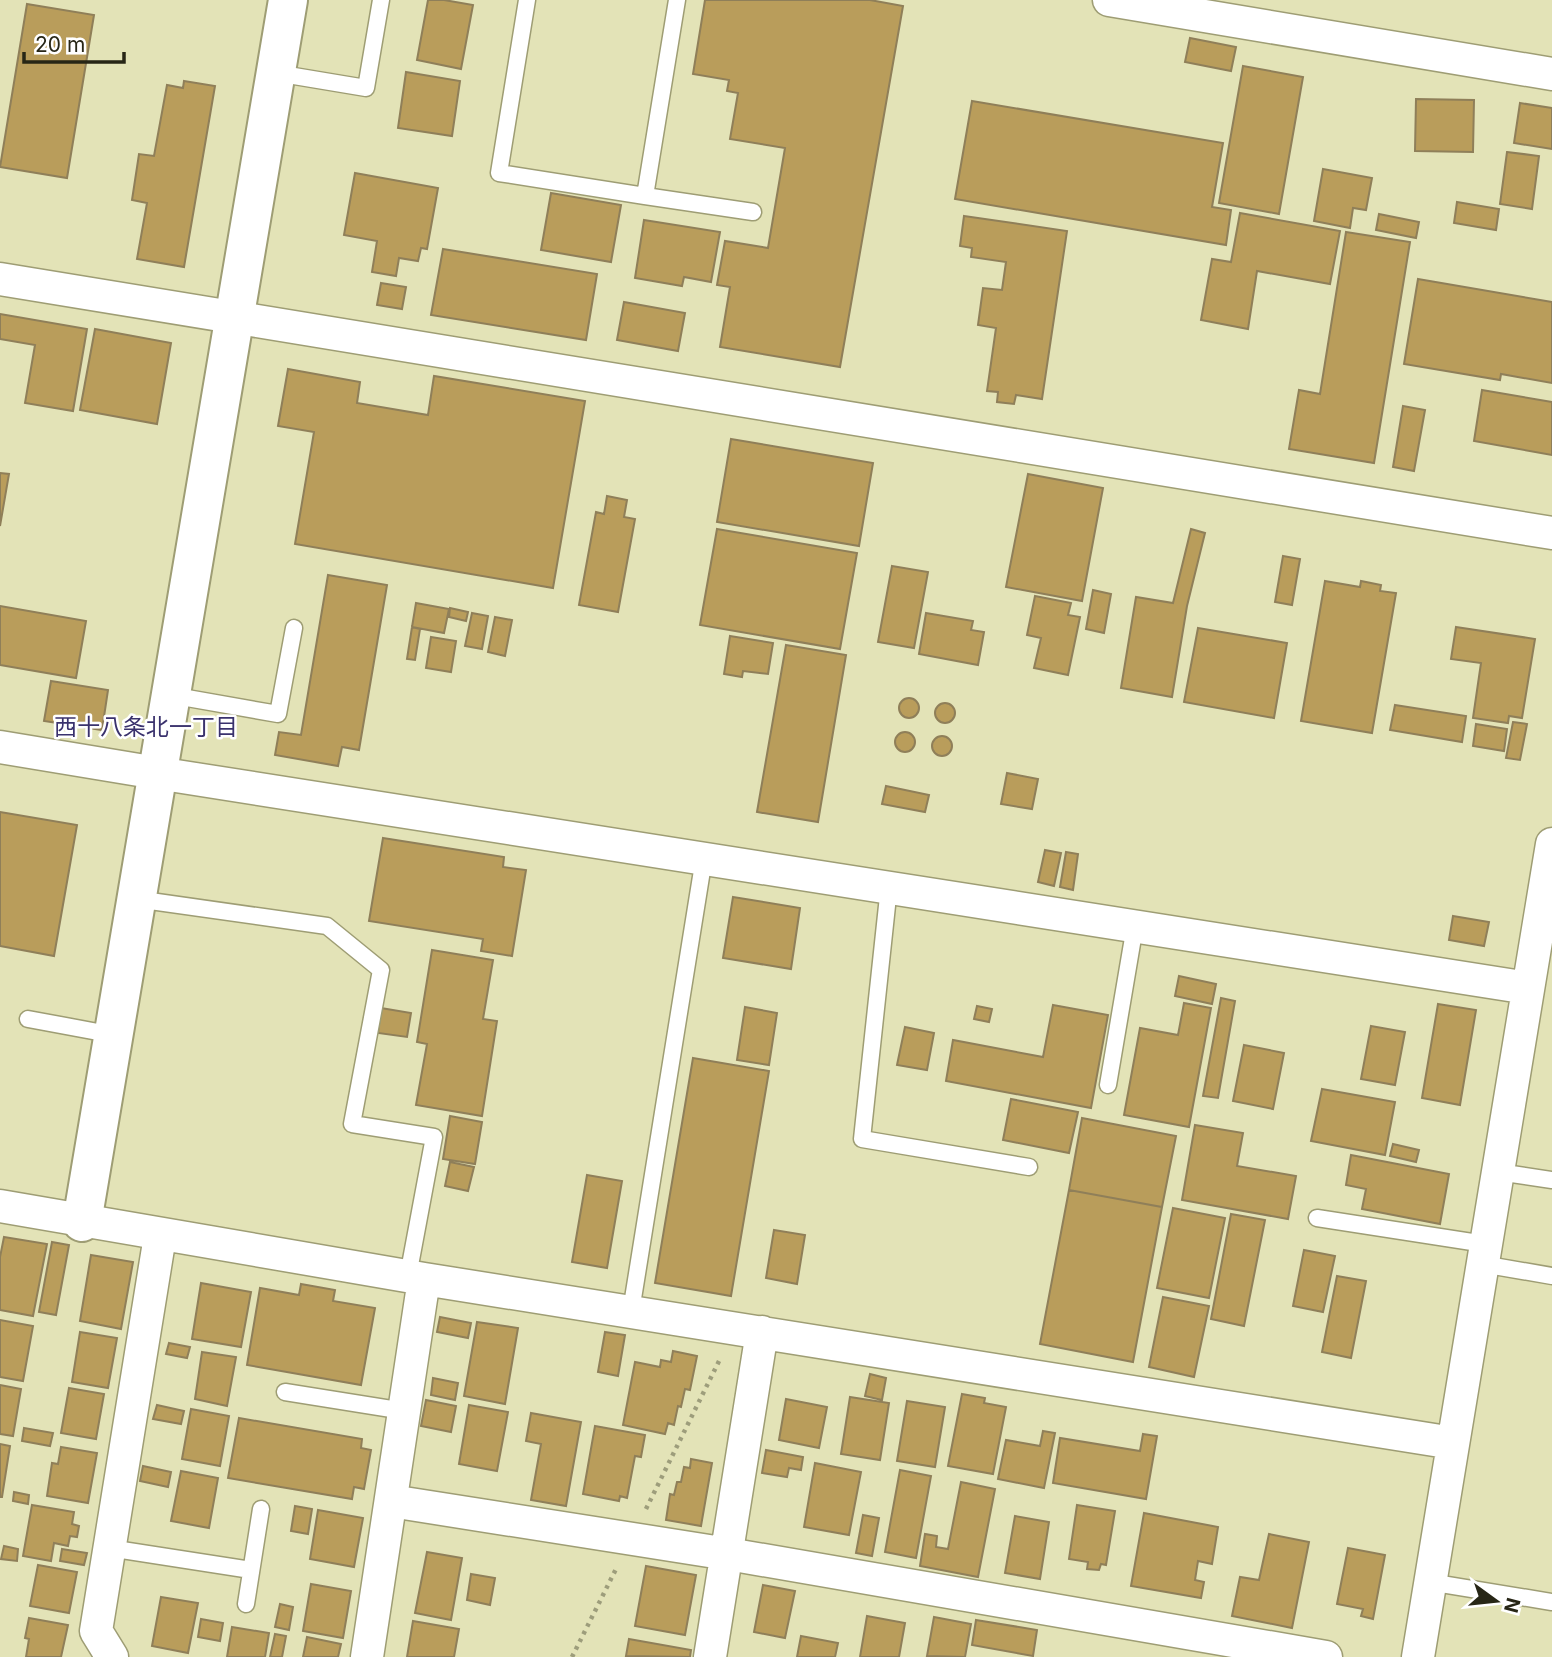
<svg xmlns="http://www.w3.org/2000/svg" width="1552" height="1657" font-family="Inter,'Noto Sans JP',sans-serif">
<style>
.building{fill:#b99d5b;stroke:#8f7f59;stroke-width:2}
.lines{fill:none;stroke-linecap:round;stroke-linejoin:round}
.service-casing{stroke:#9e9d74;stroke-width:19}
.minor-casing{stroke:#9e9d74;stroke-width:35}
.tertiary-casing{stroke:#9e9d74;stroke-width:42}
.path{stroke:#9d9d7b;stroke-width:4.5;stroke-dasharray:3.5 5;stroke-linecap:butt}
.service{stroke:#fff;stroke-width:16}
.minor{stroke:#fff;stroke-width:32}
.tertiary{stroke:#fff;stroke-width:38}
.labels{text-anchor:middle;stroke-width:5;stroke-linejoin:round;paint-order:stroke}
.neighbourhood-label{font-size:23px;fill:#3a326d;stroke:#fff}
</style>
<rect width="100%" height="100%" fill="#e3e3b7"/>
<!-- building -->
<path class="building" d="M 428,0 L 444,0 L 473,5 L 461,69 L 417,60 Z
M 705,0 L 870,0 L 903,6 L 840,367 L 720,347 L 730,287 L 717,285 L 725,241 L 768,248 L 785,148 L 730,139 L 738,93 L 727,91 L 729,80 L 693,74 Z
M 27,4 L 94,15 L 67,178 L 0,167 Z
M 1190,38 L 1236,47 L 1231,71 L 1185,62 Z
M 1243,66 L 1303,77 L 1279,214 L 1219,203 Z
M 406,72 L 460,81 L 452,136 L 398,128 Z
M 184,81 L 215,86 L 184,267 L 137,259 L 147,203 L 132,200 L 139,154 L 154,156 L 167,85 L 183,88 Z
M 1416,99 L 1474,100 L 1473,152 L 1415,151 Z
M 972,101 L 1223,143 L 1212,207 L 1231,210 L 1226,245 L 955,199 Z
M 1520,103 L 1552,108 L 1552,149 L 1514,143 Z
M 1507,152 L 1539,156 L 1532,209 L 1500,204 Z
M 1323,169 L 1372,178 L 1366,210 L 1353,208 L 1350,228 L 1314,221 Z
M 355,173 L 438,188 L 427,249 L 421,248 L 418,261 L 399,258 L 396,276 L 372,272 L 377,241 L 344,235 Z
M 551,193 L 621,205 L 611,262 L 541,250 Z
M 1457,202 L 1499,209 L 1496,230 L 1454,223 Z
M 1240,213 L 1340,231 L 1330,284 L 1257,271 L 1248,329 L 1201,320 L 1212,259 L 1231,262 Z
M 1379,214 L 1419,222 L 1416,238 L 1376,230 Z
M 964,216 L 1067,231 L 1042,399 L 1016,395 L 1014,404 L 997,402 L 998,392 L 987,391 L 996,328 L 978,325 L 983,288 L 1002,290 L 1006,262 L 971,257 L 972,248 L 960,246 Z
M 644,220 L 720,232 L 711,282 L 684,277 L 682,286 L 635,278 Z
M 1346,232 L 1410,242 L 1374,463 L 1289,449 L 1299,390 L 1320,394 Z
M 443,249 L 597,274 L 586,340 L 431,315 Z
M 1418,279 L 1552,302 L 1552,383 L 1501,374 L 1500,380 L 1404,364 Z
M 381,283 L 406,287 L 402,309 L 377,305 Z
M 624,302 L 685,313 L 678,351 L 617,340 Z
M 0,314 L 87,329 L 73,411 L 25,403 L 35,345 L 0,339 Z
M 95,329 L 171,343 L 157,424 L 80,410 Z
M 288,369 L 360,382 L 357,403 L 428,415 L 434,376 L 585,401 L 553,588 L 295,544 L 314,432 L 278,426 Z
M 1482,390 L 1552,402 L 1552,455 L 1474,441 Z
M 1403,406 L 1425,410 L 1414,471 L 1393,467 Z
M 731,439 L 873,463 L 859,546 L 717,522 Z
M 0,473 L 9,474 L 0,526 Z
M 1028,474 L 1103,488 L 1082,601 L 1006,587 Z
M 607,496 L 627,500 L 624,517 L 635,519 L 618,612 L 579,605 L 596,512 L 604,514 Z
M 717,529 L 857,553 L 840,649 L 700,625 Z
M 1191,529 L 1205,533 L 1187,606 L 1172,697 L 1121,688 L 1136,597 L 1173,603 Z
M 1283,556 L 1300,559 L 1292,605 L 1275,602 Z
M 892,566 L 928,572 L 914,648 L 878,642 Z
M 328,575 L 387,585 L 359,750 L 342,747 L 338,766 L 275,755 L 279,732 L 301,735 Z
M 1325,581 L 1360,587 L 1361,581 L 1381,585 L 1380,591 L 1396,593 L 1372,733 L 1301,721 Z
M 1093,590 L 1111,594 L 1104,633 L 1086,629 Z
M 1035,596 L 1071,603 L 1068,615 L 1080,617 L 1068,675 L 1034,668 L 1041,638 L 1027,635 Z
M 416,603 L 449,609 L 444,633 L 412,627 Z
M 0,606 L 86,621 L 76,678 L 0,665 Z
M 450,608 L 468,612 L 466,621 L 449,617 Z
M 472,613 L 488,616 L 482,649 L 465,646 Z
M 926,613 L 973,621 L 971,630 L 984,632 L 978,665 L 919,654 Z
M 495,617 L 512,620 L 505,656 L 488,652 Z
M 412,627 L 420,629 L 415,660 L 407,659 Z
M 1456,627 L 1535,639 L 1522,718 L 1509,716 L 1508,723 L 1473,718 L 1481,663 L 1451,659 Z
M 1198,628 L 1287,643 L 1274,718 L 1184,702 Z
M 730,636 L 773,643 L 768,674 L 743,671 L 742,677 L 724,674 Z
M 431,637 L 456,641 L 451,672 L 426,668 Z
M 786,645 L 846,655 L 818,822 L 757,812 Z
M 51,681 L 108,690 L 102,730 L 44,721 Z
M899 708a10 10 0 1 1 20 0a10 10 0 1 1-20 0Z
M935 713a10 10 0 1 1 20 0a10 10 0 1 1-20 0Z
M 1395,705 L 1466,716 L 1462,742 L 1390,730 Z
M 1513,722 L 1527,724 L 1520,760 L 1506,758 Z
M 1476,724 L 1507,729 L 1504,751 L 1473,746 Z
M895 742a10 10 0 1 1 20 0a10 10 0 1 1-20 0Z
M932 746a10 10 0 1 1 20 0a10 10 0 1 1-20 0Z
M 1007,773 L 1038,779 L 1032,809 L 1001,804 Z
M 886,786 L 929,795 L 925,812 L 882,804 Z
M 0,812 L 77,825 L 54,956 L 0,946 Z
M 383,838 L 504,857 L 503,867 L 526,870 L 512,956 L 481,951 L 483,939 L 369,921 Z
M 1045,850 L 1061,853 L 1054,886 L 1038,882 Z
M 1066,852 L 1078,854 L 1073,890 L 1060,887 Z
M 733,897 L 800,908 L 791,969 L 723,958 Z
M 1453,916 L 1489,922 L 1484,946 L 1449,940 Z
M 432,950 L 493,960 L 483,1019 L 497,1021 L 482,1116 L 416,1105 L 427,1044 L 417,1042 Z
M 1179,976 L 1216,984 L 1212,1004 L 1175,996 Z
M 1221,998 L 1235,1001 L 1218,1098 L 1203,1096 Z
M 1184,1003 L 1211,1008 L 1189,1127 L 1124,1115 L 1140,1028 L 1178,1035 Z
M 1438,1004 L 1476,1010 L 1460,1105 L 1422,1098 Z
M 1053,1005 L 1108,1015 L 1091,1108 L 946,1081 L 953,1040 L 1043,1057 Z
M 977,1006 L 992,1009 L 989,1022 L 974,1019 Z
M 745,1007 L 777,1013 L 769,1065 L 737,1060 Z
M 381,1008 L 411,1013 L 407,1037 L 378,1033 Z
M 1371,1026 L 1405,1032 L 1395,1085 L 1361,1079 Z
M 905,1027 L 934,1033 L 927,1070 L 897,1065 Z
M 1244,1045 L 1284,1053 L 1273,1109 L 1233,1101 Z
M 693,1058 L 769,1071 L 731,1296 L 655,1283 Z
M 1322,1089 L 1395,1102 L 1385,1155 L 1311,1141 Z
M 1011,1099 L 1078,1112 L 1069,1153 L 1003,1140 Z
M 450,1116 L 482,1122 L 475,1164 L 443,1159 Z
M 1082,1118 L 1176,1136 L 1162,1207 L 1069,1190 Z
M 1195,1125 L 1243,1133 L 1237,1166 L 1296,1176 L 1288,1219 L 1182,1200 Z
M 1393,1144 L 1419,1150 L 1416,1162 L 1390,1156 Z
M 1351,1155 L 1449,1174 L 1440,1224 L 1362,1209 L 1366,1189 L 1346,1185 Z
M 450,1162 L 474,1167 L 468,1191 L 445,1186 Z
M 587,1175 L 622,1181 L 607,1268 L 572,1262 Z
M 1069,1190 L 1162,1207 L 1133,1362 L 1040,1344 Z
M 1173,1208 L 1225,1218 L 1209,1298 L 1157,1288 Z
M 1231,1214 L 1265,1220 L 1244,1326 L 1211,1319 Z
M 774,1230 L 805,1235 L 797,1284 L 766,1278 Z
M 4,1237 L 47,1244 L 33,1316 L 0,1310 L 0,1257 Z
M 52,1242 L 69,1245 L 56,1315 L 39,1312 Z
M 1304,1250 L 1335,1256 L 1323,1312 L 1293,1306 Z
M 91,1255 L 133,1262 L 121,1329 L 80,1321 Z
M 1337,1276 L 1366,1281 L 1351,1358 L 1322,1352 Z
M 201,1283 L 251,1292 L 241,1347 L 192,1339 Z
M 301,1284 L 335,1290 L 333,1301 L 375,1308 L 361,1385 L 247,1365 L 260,1288 L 299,1295 Z
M 1163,1297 L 1209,1306 L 1194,1377 L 1149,1367 Z
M 440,1317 L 471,1323 L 468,1338 L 437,1332 Z
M 0,1320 L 33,1326 L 23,1381 L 0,1377 Z
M 477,1322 L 518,1328 L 505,1404 L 464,1396 Z
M 80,1332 L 117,1338 L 108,1388 L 72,1382 Z
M 605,1332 L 625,1335 L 618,1376 L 598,1372 Z
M 169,1343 L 190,1347 L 187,1358 L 166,1354 Z
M 673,1351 L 697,1356 L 690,1390 L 685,1389 L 681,1407 L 678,1406 L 674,1425 L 668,1423 L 665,1434 L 623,1425 L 635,1362 L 660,1367 L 661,1360 L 671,1362 Z
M 202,1352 L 236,1357 L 227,1406 L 195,1399 Z
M 870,1374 L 886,1378 L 882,1400 L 865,1396 Z
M 433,1378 L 458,1383 L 455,1400 L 431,1395 Z
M 0,1385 L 21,1389 L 13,1436 L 0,1434 Z
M 69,1388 L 104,1394 L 96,1439 L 61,1433 Z
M 962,1394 L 985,1398 L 984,1403 L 1006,1407 L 993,1474 L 948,1466 Z
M 850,1397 L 889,1403 L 880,1460 L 841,1454 Z
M 786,1399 L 827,1407 L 819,1448 L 779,1440 Z
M 426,1400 L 456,1406 L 451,1432 L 421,1426 Z
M 907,1401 L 945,1407 L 935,1467 L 897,1461 Z
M 157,1405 L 184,1411 L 181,1424 L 153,1419 Z
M 469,1405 L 508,1412 L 497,1471 L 459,1464 Z
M 191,1409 L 229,1416 L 220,1466 L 182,1459 Z
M 531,1413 L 581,1422 L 566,1506 L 531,1500 L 541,1444 L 526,1441 Z
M 239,1418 L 362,1439 L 361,1448 L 371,1450 L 364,1489 L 354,1487 L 352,1499 L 228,1478 Z
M 595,1426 L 645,1435 L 641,1457 L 635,1456 L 627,1498 L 620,1496 L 619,1501 L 583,1494 Z
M 24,1428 L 53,1433 L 50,1446 L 22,1441 Z
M 1043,1431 L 1055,1433 L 1044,1488 L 998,1479 L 1006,1440 L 1040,1446 Z
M 1143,1434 L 1157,1436 L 1146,1499 L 1053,1483 L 1060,1438 L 1140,1451 Z
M 0,1444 L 10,1446 L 2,1497 L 0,1497 Z
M 61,1447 L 97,1453 L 88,1503 L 47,1496 L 52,1463 L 58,1464 Z
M 766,1450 L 803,1457 L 801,1470 L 789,1468 L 787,1477 L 762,1473 Z
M 691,1459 L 712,1463 L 701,1526 L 666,1520 L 670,1494 L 674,1495 L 677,1482 L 681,1482 L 684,1467 L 690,1468 Z
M 815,1463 L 861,1472 L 849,1535 L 804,1527 Z
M 143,1466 L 171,1472 L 168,1487 L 140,1481 Z
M 900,1470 L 931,1476 L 916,1558 L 885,1552 Z
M 181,1471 L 218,1478 L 209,1528 L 171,1521 Z
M 961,1482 L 995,1489 L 978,1577 L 920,1566 L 925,1534 L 937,1536 L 936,1547 L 948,1549 Z
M 14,1492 L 29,1495 L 28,1504 L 13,1501 Z
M 32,1505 L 74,1512 L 72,1524 L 79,1526 L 77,1537 L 70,1536 L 68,1546 L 54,1543 L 51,1561 L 23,1556 Z
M 1077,1505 L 1115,1511 L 1106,1565 L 1101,1564 L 1099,1570 L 1087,1569 L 1088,1562 L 1069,1559 Z
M 295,1506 L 312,1509 L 308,1534 L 291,1531 Z
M 318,1510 L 363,1518 L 354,1567 L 310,1559 Z
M 1144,1513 L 1218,1527 L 1212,1564 L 1198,1561 L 1195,1580 L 1204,1582 L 1201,1598 L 1131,1586 Z
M 863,1515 L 879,1518 L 872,1556 L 856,1553 Z
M 1015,1516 L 1049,1522 L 1040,1579 L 1005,1573 Z
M 1269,1534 L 1309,1542 L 1292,1628 L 1232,1616 L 1240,1577 L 1259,1580 Z
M 4,1546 L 18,1549 L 17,1561 L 1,1559 Z
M 1348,1548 L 1385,1555 L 1373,1619 L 1361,1616 L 1363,1609 L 1337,1604 Z
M 62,1549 L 87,1553 L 84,1565 L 60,1561 Z
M 427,1552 L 462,1558 L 451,1620 L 415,1613 Z
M 38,1565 L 77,1572 L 69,1613 L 30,1606 Z
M 646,1566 L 696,1575 L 685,1635 L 635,1626 Z
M 471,1574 L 495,1578 L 490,1605 L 467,1600 Z
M 311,1584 L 351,1591 L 343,1638 L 303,1631 Z
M 763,1585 L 795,1591 L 785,1638 L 754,1632 Z
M 161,1597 L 198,1603 L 188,1653 L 152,1646 Z
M 280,1604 L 293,1607 L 289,1630 L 275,1627 Z
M 867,1616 L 905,1623 L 899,1657 L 860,1657 Z
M 934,1617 L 971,1624 L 965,1657 L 927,1656 Z
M 29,1618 L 68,1625 L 61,1657 L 26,1657 L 29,1639 L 25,1638 Z
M 201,1619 L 223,1623 L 220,1641 L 198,1637 Z
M 976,1620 L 1037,1630 L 1033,1656 L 972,1645 Z
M 413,1621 L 459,1629 L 454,1657 L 407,1657 Z
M 232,1627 L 269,1633 L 265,1657 L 227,1657 Z
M 275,1634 L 286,1636 L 282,1657 L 270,1657 Z
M 801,1636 L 838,1643 L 835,1657 L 797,1657 Z
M 307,1637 L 341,1644 L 338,1657 L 303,1657 Z
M 629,1639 L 691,1650 L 690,1657 L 626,1656 Z"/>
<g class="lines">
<defs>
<path id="service" d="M 527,0 L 499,173 L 645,196 L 677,0
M 276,73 L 366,88 L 381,0
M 645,196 L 753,212
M 170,695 L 278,714 L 294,628
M 889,887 L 862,1139 L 1029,1167
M 136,899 L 327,926 L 381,970 L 352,1124 L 434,1137 L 408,1276
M 28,1019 L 114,1035
M 1108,1085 L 1135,926
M 1498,1172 L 1552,1180
M 1317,1218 L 1485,1244
M 1482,1264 L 1552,1276
M 631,1311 L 704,858
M 285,1392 L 404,1411
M 109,1548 L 251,1570
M 1429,1582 L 1552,1602
M 246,1604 L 261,1509"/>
<path id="minor" d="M 1109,0 L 1552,74
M 0,279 L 1552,533
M 0,747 L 157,773 L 1528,988
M 0,1206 L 424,1279 L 1453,1443
M 391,1501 L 728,1554 L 1326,1657
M 112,1657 L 96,1631 L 160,1236
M 367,1657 L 424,1279
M 710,1657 L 762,1332
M 1418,1657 L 1552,844"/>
<path id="tertiary" d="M 82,1222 L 288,0"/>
</defs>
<!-- service casing -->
<use href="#service" class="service-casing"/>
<!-- minor casing -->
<use href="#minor" class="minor-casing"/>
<!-- tertiary casing -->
<use href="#tertiary" class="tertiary-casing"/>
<!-- path -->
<path class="path" d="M 646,1509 L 721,1357
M 572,1657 L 617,1567"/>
<!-- service -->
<use href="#service" class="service"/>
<!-- minor -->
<use href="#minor" class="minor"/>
<!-- tertiary -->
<use href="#tertiary" class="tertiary"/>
</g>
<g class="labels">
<!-- neighbourhood labels -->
<g class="neighbourhood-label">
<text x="146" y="735">西十八条北一丁目</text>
</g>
</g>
<!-- north arrow -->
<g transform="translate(1496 1601) rotate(105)" stroke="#ffffff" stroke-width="5" paint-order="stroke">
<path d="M0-5L12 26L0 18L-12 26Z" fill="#272616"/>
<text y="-10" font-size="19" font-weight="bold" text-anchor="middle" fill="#272616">N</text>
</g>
<!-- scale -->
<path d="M24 52v10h100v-10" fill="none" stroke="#272616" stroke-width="3.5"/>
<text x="35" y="52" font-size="21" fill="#272616" stroke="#ffffff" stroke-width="5" paint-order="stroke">20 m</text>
</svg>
